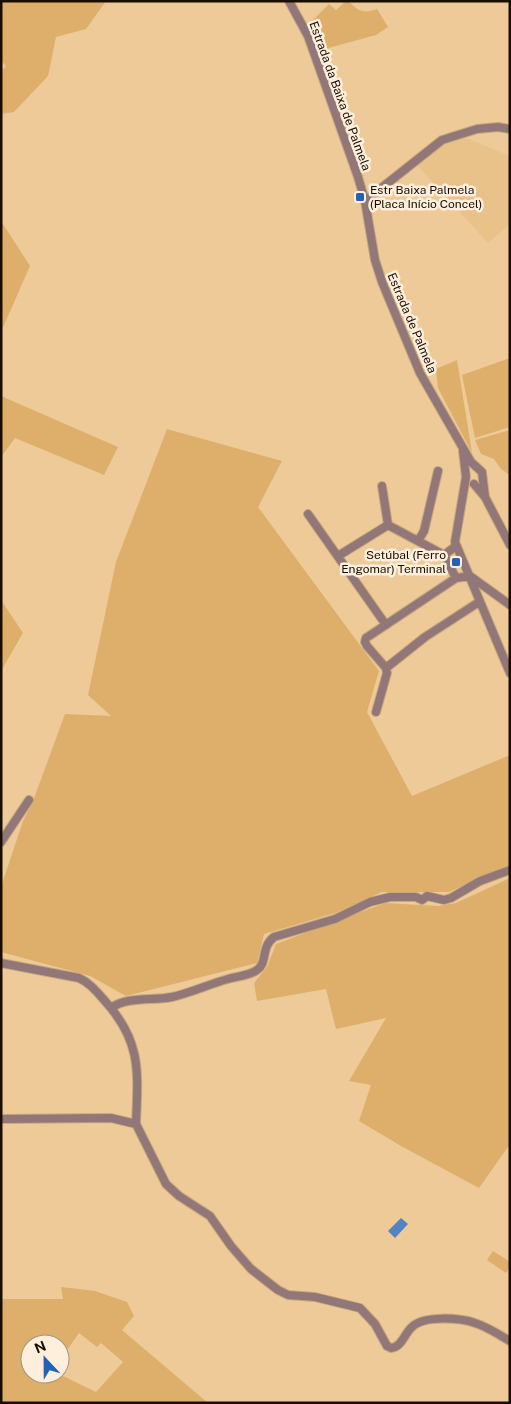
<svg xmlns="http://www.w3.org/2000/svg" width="511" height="1404" font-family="'Public Sans',sans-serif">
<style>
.built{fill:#e9c289}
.green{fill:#deaf6a;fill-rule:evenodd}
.water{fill:#5383c3}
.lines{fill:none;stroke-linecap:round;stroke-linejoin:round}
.minor-casing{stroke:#c7a87d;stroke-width:10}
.minor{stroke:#927778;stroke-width:8}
.poi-dot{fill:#2363b5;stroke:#fdefdb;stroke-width:2}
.labels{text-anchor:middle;stroke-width:5;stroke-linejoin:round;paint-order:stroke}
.street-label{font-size:12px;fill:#190d00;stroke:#fdefdb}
.poi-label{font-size:12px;fill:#190d00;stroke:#fdefdb;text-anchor:start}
</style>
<rect width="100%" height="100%" fill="#edca98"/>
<!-- built -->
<path class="built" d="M 466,138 L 510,156 L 510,224 L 488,243 L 416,164 L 445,142 Z"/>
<!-- green -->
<path class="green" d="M 1,1 L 106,1 L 86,29 L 56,37 L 48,76 L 14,112 L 1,114 L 1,71 L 6,66 L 1,61 Z
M 346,1 L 349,1 C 357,11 364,14 377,9 L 388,27 L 376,35 L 321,50 L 308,25 L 329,4 L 336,10 Z
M 1,221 L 30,266 L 1,332 Z
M 510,358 L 510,427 L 475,438 L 462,375 Z
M 457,360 L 472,453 L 438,388 L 436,369 Z
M 1,396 L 118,447 L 104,475 L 15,438 L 1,457 Z
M 167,429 L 282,461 L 258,507 L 379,671 L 367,712 L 412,796 L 510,755 L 510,865 L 449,892 L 382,892 L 335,913 L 264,934 L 257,963 L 126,996 L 90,976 L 1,952 L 1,887 L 23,821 L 33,801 L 65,714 L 111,716 L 88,695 L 116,562 Z
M 510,430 L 510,475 L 501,469 L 494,459 L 481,454 L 475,440 Z
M 1,600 L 23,633 L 1,671 Z
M 510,878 L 510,1144 L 479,1188 L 401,1146 L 359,1121 L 371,1085 L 349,1081 L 386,1018 L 336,1029 L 326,989 L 257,1001 L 254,983 L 267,967 L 276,944 L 385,903 L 439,906 L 456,903 Z
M 493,1251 L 510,1262 L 510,1268 L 506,1273 L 487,1260 Z
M 61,1287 L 95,1291 L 127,1302 L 134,1316 L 122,1330 L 208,1403 L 1,1403 L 1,1299 L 63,1299 ZM 79,1333 L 97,1347 L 101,1343 L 123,1362 L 96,1392 L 59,1374 L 30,1374 L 30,1344 L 60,1344 L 60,1360 Z"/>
<!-- water -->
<path class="water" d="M 401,1218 L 408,1224 L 395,1238 L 388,1231 Z"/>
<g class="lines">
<defs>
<path id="minor" d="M 289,1 L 308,36 L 358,177 L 365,201 L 375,260 L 382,282 L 420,373 L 471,462 L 482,472 L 485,497
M 365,201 L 442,140 L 477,129 L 498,127 L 510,129
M 463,451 L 466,477 L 455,542 L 510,673
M 474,484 L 485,497 L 510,545
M 382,486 L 388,525 L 444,555
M 308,514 L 386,625
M 418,541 L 424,531 L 438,471
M 456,546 L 444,555 L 456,578 L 470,576
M 338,556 L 388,525
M 470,576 L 510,605
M 386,668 L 425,637 L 479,602
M 376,712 L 387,673 L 386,668 L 367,646 L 365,642 L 366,638 L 456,578
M 1,842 L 29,800
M 1,963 L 79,978 C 90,983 97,992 105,1001 C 142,1042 138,1072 136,1124
M 111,1008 C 128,996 153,1001 172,997 C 191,993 209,984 228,979 C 237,976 249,976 257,970 C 268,963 260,948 274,937 L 335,919 L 370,902 L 390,897 L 416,897 L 422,900 L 427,896 L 444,900 L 451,898 L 480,881 L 510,870
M 1,1119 L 111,1118 L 136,1124
M 136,1124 L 166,1184 L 179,1196 L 210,1216 L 231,1246 L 251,1269 L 278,1290 L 288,1295 L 315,1297 L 360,1308 L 375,1324 L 387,1346 L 391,1348 C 402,1347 404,1334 412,1327 C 424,1315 460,1318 475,1323 C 488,1327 499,1335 510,1341"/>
</defs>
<!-- minor casing -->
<use href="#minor" class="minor-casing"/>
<!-- minor -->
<use href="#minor" class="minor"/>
</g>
<!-- markers -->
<g class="poi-dot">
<rect x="355" y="192" width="10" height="10" rx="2.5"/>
<rect x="451" y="557" width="10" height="10" rx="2.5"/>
</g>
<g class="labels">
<!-- street labels -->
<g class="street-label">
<text transform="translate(340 96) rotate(70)" y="4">Estrada da Baixa de Palmela</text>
<text transform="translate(412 323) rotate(67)" y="4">Estrada de Palmela</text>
</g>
<!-- poi labels -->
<g class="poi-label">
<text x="370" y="194">Estr Baixa Palmela<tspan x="370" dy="14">(Placa Início Concel)</tspan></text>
<text x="446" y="559" text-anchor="end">Setúbal (Ferro<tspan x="446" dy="14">Engomar) Terminal</tspan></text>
</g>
</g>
<!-- border -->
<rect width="511" height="1404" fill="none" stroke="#190d00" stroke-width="5"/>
<!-- north arrow -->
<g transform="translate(45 1359) rotate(338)"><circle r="24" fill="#fdefdb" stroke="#a29583"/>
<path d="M0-4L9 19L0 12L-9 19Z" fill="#2363b5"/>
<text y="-8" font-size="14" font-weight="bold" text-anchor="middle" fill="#190d00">N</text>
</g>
</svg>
